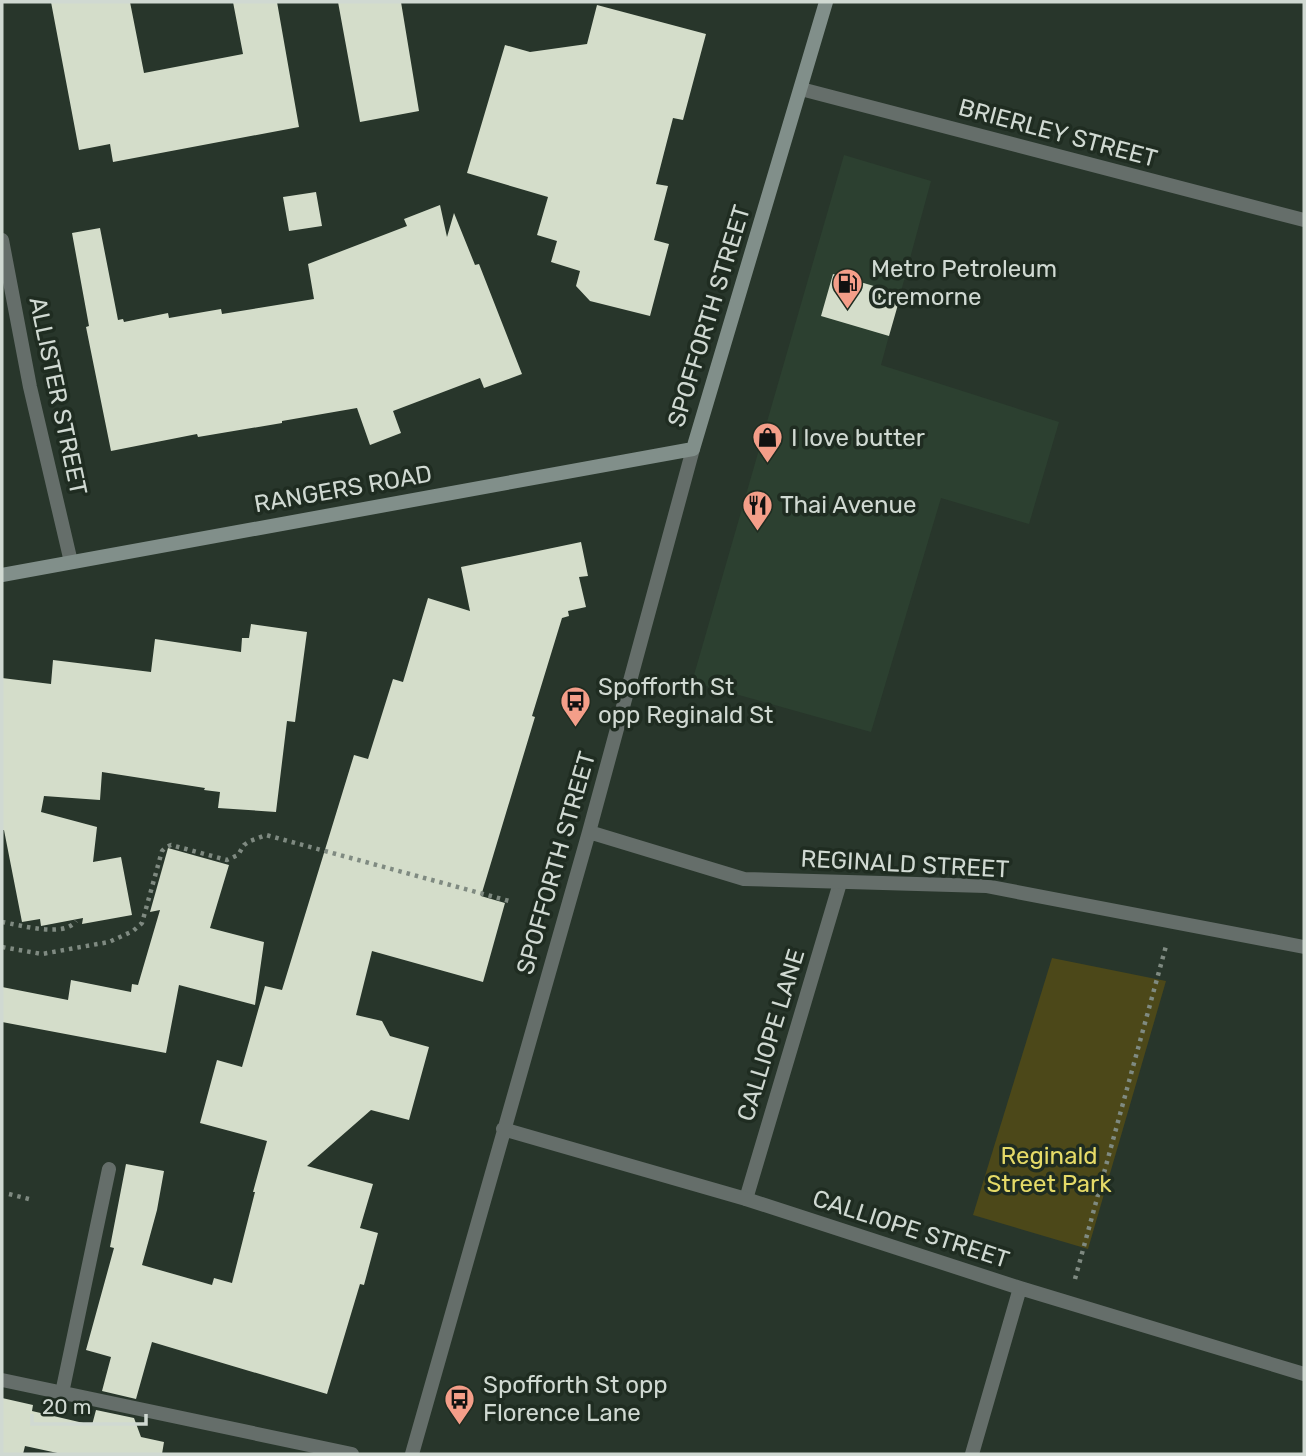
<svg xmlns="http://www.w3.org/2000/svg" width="1306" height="1456" font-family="Rubik,sans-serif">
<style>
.built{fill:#2c4030}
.green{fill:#4c4819}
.building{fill:#d4ddca}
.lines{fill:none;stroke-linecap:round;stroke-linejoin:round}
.path{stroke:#7f8a81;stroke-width:4.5;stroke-dasharray:3.5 5;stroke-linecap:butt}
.service{stroke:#656e6a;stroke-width:14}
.minor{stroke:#656e6a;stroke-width:14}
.secondary{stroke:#818f8a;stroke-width:14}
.labels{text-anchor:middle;stroke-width:7;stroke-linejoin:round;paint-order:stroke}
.street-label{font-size:24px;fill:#d0d9d2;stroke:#1f2c21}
.poi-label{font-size:24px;fill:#d0d9d2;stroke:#1f2c21;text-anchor:start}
.park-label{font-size:24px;fill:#e5da67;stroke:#1f2c21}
</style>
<rect width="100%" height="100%" fill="#28362b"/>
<!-- built -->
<path class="built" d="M 844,155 L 931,181 L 881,365 L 1059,422 L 1029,524 L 941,498 L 871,732 L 692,682 Z"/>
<!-- green -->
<path class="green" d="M 1052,958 L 1166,981 L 1088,1249 L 973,1215 Z"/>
<!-- building -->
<path class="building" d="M 51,2 L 130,2 L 144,73 L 243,54 L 233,2 L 277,2 L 299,127 L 113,162 L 110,144 L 79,150 Z
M 338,2 L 401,2 L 419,111 L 360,122 Z
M 597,5 L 706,34 L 683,120 L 673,118 L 656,184 L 668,186 L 654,240 L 669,244 L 650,316 L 590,301 L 576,286 L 580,271 L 551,262 L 557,241 L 537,235 L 548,197 L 467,173 L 505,45 L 530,52 L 587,44 Z
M 316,192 L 322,226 L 289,231 L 283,197 Z
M 440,205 L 447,237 L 454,213 L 475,265 L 479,264 L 522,374 L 484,388 L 480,378 L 393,411 L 401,433 L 370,445 L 357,408 L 282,421 L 282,423 L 198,437 L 197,434 L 111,451 L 86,327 L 89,326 L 72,233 L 100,228 L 118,320 L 123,319 L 124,322 L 168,313 L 169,318 L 221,309 L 222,314 L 314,299 L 308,264 L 407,226 L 404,219 Z
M 833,274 L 901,294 L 889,336 L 821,316 Z
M 581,542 L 588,576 L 579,577 L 586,607 L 568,611 L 569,616 L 562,618 L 532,716 L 535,717 L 481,896 L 505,903 L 483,982 L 372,951 L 356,1015 L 382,1021 L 390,1036 L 429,1047 L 409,1120 L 371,1110 L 307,1166 L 373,1184 L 360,1228 L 378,1233 L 364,1285 L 360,1284 L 327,1394 L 152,1342 L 136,1399 L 102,1391 L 111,1357 L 86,1350 L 114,1248 L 110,1247 L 126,1164 L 164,1171 L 157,1210 L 142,1265 L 212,1285 L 214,1278 L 232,1283 L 255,1192 L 253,1192 L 267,1141 L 200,1123 L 217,1060 L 242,1067 L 265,986 L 282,990 L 354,755 L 368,759 L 393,679 L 403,682 L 428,598 L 470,611 L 461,567 Z
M 251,624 L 307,632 L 295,722 L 287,721 L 276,812 L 218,808 L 220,792 L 204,790 L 205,788 L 102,772 L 100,800 L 44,796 L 41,812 L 97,827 L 93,862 L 121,857 L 132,915 L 82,924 L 83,918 L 41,926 L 40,919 L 22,922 L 4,830 L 2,830 L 2,678 L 51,684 L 53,660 L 151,672 L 155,639 L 241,652 L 242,638 L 249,638 Z
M 168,848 L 229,865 L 210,928 L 264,942 L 255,1005 L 179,985 L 166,1053 L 2,1022 L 2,987 L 68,1000 L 71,980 L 131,992 L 132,984 L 138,985 L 160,910 L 150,912 Z
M 2,1398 L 33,1405 L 32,1411 L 92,1425 L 96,1410 L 134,1418 L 141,1437 L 164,1442 L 162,1454 L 62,1454 L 25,1446 L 23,1454 L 2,1454 Z"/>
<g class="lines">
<!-- path -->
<path class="path" d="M 2,922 C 20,925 64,938 76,921
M 2,947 L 42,954 L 75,948 L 109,942 L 133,931 L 142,923 L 162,851 L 166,847 L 171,845 L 227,860 L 238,855 L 244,845 L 250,841 L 266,835 L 513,902
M 9,1194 L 29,1199
M 1075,1279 L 1166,946"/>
<!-- service -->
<path class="service" d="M 746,1199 L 840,883
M 2,1380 L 352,1454
M 62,1393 L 109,1169"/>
<!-- minor -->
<path class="minor" d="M 801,89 L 1304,220
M 2,240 L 30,387 L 71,562
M 589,832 L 744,879 L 986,886 L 1304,947
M 503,1129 L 746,1199 L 1020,1288 L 1304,1374
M 412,1454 L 589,832 L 693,449
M 972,1454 L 1020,1288"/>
<!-- secondary -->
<path class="secondary" d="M 2,575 L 693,449 L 826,2"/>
</g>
<!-- icons -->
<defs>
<symbol id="fuel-pin" viewBox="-11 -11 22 30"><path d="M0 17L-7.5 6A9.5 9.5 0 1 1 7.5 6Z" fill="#f49e89" stroke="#1f2c21"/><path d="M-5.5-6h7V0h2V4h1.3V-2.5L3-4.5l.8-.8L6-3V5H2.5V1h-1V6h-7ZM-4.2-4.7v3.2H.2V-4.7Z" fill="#111"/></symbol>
<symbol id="shop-pin" viewBox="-11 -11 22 30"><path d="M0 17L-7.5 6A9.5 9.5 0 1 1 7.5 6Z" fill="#f49e89" stroke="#1f2c21"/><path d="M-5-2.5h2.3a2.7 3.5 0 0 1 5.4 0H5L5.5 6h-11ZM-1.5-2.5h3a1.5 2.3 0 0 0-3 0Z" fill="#111"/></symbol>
<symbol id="restaurant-pin" viewBox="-11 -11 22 30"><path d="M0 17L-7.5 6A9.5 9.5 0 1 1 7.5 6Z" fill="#f49e89" stroke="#1f2c21"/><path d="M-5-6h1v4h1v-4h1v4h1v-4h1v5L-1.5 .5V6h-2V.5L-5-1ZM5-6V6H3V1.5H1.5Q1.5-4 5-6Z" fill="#111"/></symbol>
<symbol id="bus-pin" viewBox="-11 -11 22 30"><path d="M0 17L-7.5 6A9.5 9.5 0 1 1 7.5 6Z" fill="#f49e89" stroke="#1f2c21"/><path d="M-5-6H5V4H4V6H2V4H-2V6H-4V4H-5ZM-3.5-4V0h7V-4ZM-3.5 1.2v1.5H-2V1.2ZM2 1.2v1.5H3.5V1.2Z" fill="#111"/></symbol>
</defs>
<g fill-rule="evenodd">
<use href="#fuel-pin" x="830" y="266" width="35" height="47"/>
<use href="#shop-pin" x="750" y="420" width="35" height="47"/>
<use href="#restaurant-pin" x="740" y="488" width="35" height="47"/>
<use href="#bus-pin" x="558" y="684" width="35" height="47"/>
<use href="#bus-pin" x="442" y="1382" width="35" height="47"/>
</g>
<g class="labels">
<!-- street labels -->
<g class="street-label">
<text transform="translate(1058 133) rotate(15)" y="8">BRIERLEY STREET</text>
<text transform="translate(709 316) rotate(-73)" y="8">SPOFFORTH STREET</text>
<text transform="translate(58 396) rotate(78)" y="8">ALLISTER STREET</text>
<text transform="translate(343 489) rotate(-10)" y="8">RANGERS ROAD</text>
<text transform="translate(556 863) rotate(-74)" y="8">SPOFFORTH STREET</text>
<text transform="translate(905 864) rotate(3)" y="8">REGINALD STREET</text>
<text transform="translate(771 1035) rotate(-73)" y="8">CALLIOPE LANE</text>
<text transform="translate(911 1229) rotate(18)" y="8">CALLIOPE STREET</text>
</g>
<!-- poi labels -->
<g class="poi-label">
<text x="871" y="277">Metro Petroleum<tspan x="871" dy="28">Cremorne</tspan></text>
<text x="791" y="446">I love butter</text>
<text x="780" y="513">Thai Avenue</text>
<text x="598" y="695">Spofforth St<tspan x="598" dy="28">opp Reginald St</tspan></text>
<text x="483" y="1393">Spofforth St opp<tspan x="483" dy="28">Florence Lane</tspan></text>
</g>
<!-- park labels -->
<g class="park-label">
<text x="1049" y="1164">Reginald<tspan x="1049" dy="28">Street Park</tspan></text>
</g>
</g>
<!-- border -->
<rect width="1306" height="1456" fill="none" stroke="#d0d9d2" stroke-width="7"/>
<!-- scale -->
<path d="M32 1414v10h114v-10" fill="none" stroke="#d0d9d2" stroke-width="3.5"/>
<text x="42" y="1414" font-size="21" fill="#d0d9d2" stroke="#1f2c21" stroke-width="5" paint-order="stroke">20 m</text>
</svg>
